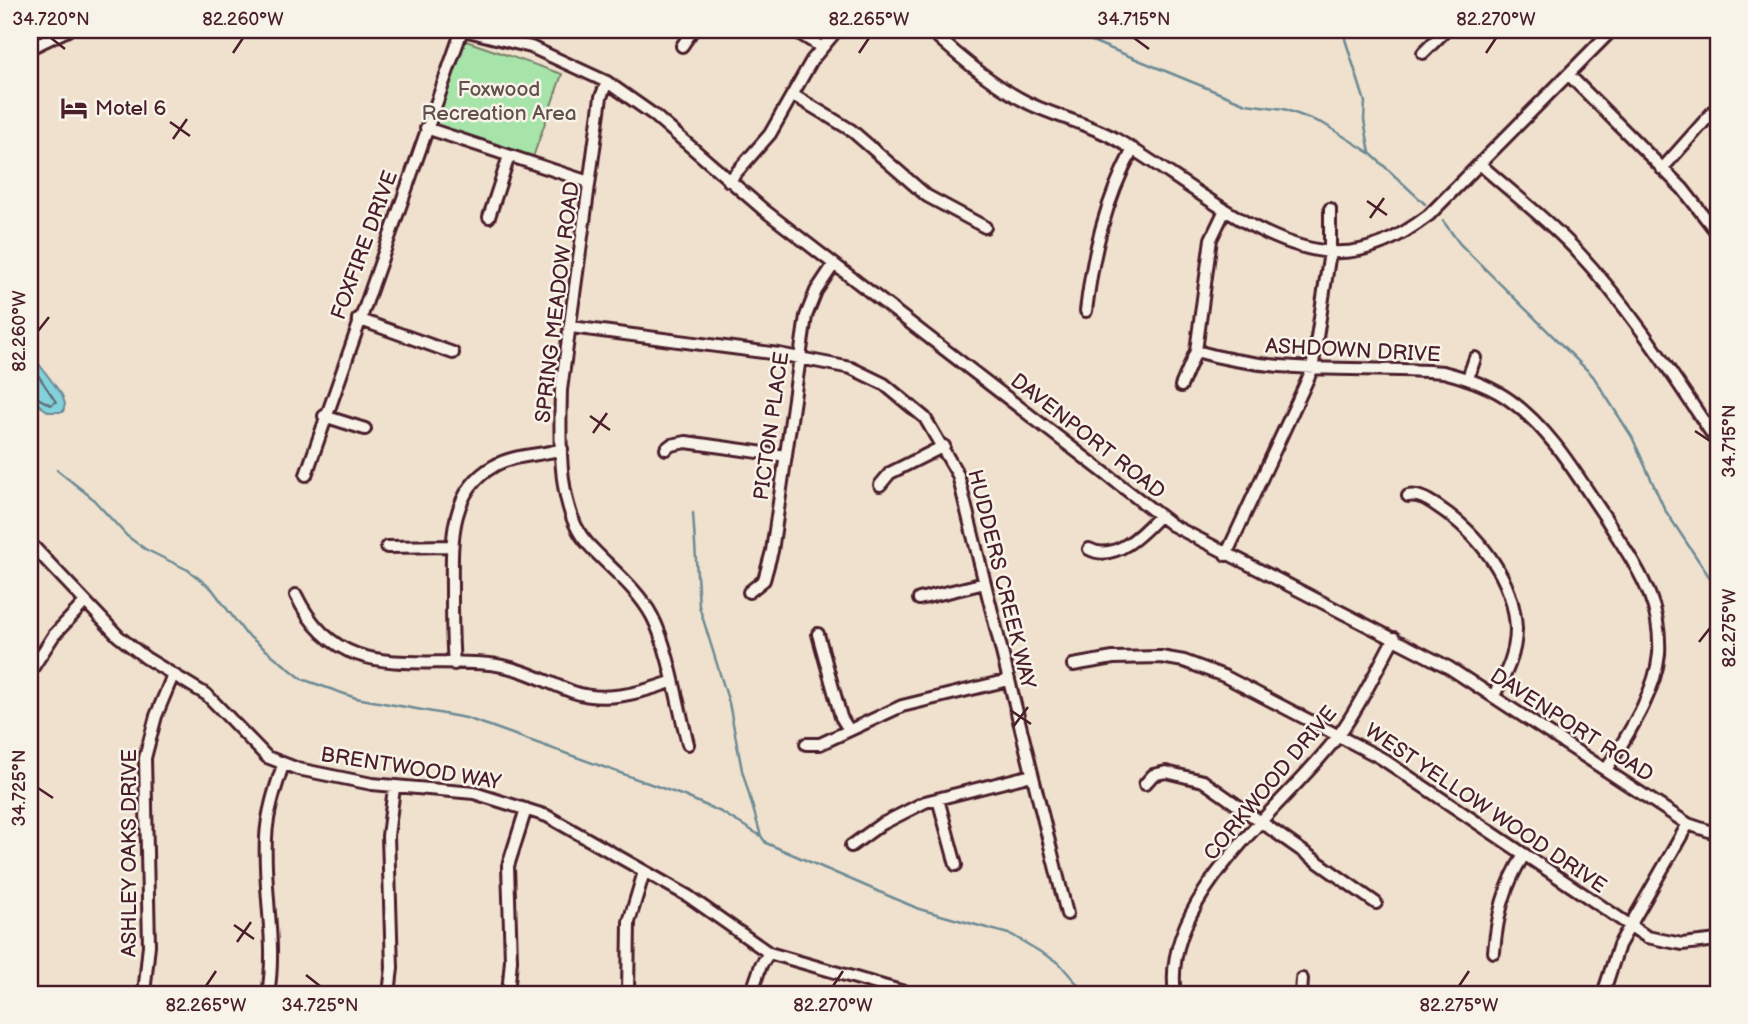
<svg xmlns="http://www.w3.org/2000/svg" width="1748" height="1024" font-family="'Balsamiq Sans',sans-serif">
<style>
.green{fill:#a6e4aa;stroke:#78826a;stroke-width:2}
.water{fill:#82d2dc;stroke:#6c8a95;stroke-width:2}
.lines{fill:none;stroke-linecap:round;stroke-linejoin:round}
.shore{stroke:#606772;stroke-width:2}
.stream{stroke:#6c8a95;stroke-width:2.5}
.minor-casing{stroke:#4a1f2b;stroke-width:16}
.minor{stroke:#f7f3e8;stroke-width:10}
.ticks{fill:none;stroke:#4a1f2b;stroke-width:2.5}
.labels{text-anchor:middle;stroke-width:5;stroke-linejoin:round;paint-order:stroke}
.park-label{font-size:21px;fill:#61504b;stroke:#f7f3e8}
.poi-label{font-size:21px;fill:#4a1f2b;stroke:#f7f3e8;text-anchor:start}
.street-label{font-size:21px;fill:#4a1f2b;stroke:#f7f3e8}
.neatline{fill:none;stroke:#4a1f2b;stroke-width:2.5}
.ticks-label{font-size:18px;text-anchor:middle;fill:#4a1f2b}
</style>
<rect width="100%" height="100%" fill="#efe1cd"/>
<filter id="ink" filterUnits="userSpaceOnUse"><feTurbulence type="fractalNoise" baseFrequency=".0143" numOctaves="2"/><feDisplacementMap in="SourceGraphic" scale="14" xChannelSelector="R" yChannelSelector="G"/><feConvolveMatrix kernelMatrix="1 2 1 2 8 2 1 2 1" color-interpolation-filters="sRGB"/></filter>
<g filter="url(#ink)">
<!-- green -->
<path class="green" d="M 463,40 L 562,74 L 532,160 L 436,127 L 434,120 Z"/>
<!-- water -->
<path class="water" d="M 30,352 L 62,395 L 65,404 L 63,412 L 49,412 L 32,400 Z"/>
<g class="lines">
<!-- shore -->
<path class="shore" d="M 30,363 L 56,402 L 51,405 L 30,394"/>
<!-- stream -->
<path class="stream" d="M 1065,30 L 1246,104 L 1284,109 L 1324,124 L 1370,153 L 1425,204
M 1347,30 L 1345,39 L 1365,102 L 1364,120 L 1370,153
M 1443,221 L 1460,244 L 1593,376 L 1632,437 L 1665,510 L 1718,590
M 57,470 L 91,497 L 127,536 L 145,549 L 188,570 L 212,589 L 245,633 L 302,679 L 356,698 L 466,718 L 490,726 L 684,796 L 721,812 L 761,836 L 766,843 L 919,909 L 1012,935 L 1059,963 L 1086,994
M 693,513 L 699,606 L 729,703 L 742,770 L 761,836"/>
<defs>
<path id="minor" d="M 464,30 L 531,47 L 607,82 L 654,115 L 764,210 L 1172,525 L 1448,667 L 1688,824 L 1718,834
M 794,30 L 821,47
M 930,30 C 959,57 992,85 1028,103 C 1055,116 1085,123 1112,137 C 1177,172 1256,247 1332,252 C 1369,254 1400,237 1429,215 L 1612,30
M 682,46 L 693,30
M 30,48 L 68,30
M 1423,53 L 1446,30
M 1569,75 L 1683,189 L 1718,234
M 607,82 L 601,97 L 561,390 C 560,435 556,510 588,544 C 609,567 637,588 652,616 C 669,648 678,707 688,744
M 793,95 L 851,130 L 927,196 L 985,227
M 426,128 L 589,182
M 1481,165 C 1512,193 1547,219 1576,250 C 1631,309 1674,377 1718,443
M 1662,169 L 1718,106
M 729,181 L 770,134 L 812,60 L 837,30
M 489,217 L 509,156
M 1086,311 C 1093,253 1105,201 1133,149
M 358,319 L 453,353
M 571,327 L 779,354 L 851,368 L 884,384 L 925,418 L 958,475 L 1067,914
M 1196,351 C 1277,375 1359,366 1443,372 C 1467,378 1491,386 1511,401 C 1552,431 1577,476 1605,517 C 1621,543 1639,568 1650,596 C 1657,614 1660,635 1659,654 C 1655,695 1627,735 1606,770
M 1468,378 L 1475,358
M 1181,386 L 1196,351 L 1211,239 L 1225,210
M 324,416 L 365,429
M 666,449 L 671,445 L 686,442 L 786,456
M 306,475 L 462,30
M 880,485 L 890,473 L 944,446
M 1408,496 C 1419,494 1428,500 1437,506 C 1478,533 1514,578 1516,629 C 1516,654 1506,674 1494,695
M 30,543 L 118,636 L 146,658 L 207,695 L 267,757 L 298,769 L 372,784 L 474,793 L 547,816 L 688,896 L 769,953 L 911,994
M 387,547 L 451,546
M 1089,549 C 1115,563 1143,533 1159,516
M 1226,555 L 1312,370 L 1330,252 L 1330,209
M 749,592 L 764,580 L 772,551 L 806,316 L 816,291 L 834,264
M 296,595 C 340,687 417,654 497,665 C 524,669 548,683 573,692 C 605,703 640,693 671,682
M 919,599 L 985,583
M 818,634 L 841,717 L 849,730
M 454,664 C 452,640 452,617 452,593 C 452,548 447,492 494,466 C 514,454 540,456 562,449
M 1073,665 L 1113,658 L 1161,657 L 1184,661 L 1224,676 L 1381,758 L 1647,937 L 1682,944 L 1718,940
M 30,672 L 54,635 L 85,602
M 806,744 L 820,744 L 902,706 L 1009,680
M 1145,784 L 1153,775 L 1166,772 L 1203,781 L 1376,903
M 938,799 L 956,865
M 851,846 L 880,825 L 925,802 L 1032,775
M 1494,952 C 1497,916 1504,886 1524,855
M 144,994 L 149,945 L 145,758 L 156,716 L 173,675
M 268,994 C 277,942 263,890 266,838 C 267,813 275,789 283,765
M 389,994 L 392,968 L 388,836 L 394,788
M 508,994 L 511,960 L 508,866 L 526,809
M 628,994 L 629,922 L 644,872
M 751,994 L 761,965 L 769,953
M 1175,994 C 1160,897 1286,806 1338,736 C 1360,706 1376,671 1394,638
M 1301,994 L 1302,979
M 1603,994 L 1619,945 L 1688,824"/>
</defs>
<!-- minor casing -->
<use href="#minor" class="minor-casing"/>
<!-- minor -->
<use href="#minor" class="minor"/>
</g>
</g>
<!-- ticks -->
<path class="ticks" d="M 51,38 L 65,49M 1134,38 L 1149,49M 233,53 L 243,38M 859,53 L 869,38M 1486,53 L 1496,38M 170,122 L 190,136M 173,139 L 187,119M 1367,201 L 1387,215M 1370,218 L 1384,198M 38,331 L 49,317M 590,416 L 610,430M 1695,431 L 1710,441M 593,433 L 607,413M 1699,642 L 1710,628M 1010,710 L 1031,724M 1013,727 L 1028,707M 38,788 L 53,798M 234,925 L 254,939M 237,942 L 251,922M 306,975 L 320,986M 206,986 L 216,971M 833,986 L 843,971M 1459,986 L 1469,971"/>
<!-- icons -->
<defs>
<symbol id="hotel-bare" viewBox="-9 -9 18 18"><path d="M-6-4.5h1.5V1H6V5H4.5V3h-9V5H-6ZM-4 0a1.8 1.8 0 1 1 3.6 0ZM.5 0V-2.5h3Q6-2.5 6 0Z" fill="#4a1f2b" stroke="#f7f3e8" stroke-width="2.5" paint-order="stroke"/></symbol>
</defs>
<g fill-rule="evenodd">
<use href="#hotel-bare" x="55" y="89" width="38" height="38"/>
</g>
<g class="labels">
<!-- park labels -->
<g class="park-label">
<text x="499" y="96">Foxwood<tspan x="499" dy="24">Recreation Area</tspan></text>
</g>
<!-- poi labels -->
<g class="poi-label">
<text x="95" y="115">Motel 6</text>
</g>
<!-- street labels -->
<g class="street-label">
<text transform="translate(364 245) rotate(-70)" y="7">FOXFIRE DRIVE</text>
<text transform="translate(557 302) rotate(-83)" y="7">SPRING MEADOW ROAD</text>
<text transform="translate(1353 350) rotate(3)" y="7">ASHDOWN DRIVE</text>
<text transform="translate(771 426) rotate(-82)" y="7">PICTON PLACE</text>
<text transform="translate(1088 436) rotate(38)" y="7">DAVENPORT ROAD</text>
<text transform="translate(1002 579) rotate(76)" y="7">HUDDERS CREEK WAY</text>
<text transform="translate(1572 725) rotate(33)" y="7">DAVENPORT ROAD</text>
<text transform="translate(411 768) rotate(9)" y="7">BRENTWOOD WAY</text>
<text transform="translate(1270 783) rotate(-50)" y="7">CORKWOOD DRIVE</text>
<text transform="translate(1486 808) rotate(34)" y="7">WEST YELLOW WOOD DRIVE</text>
<text transform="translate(129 853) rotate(-90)" y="7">ASHLEY OAKS DRIVE</text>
</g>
</g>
<!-- margin -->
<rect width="1748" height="1024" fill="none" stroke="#f7f3e8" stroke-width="77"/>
<rect x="38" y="38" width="1672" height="948" class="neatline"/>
<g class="ticks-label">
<text x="51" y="25">34.720°N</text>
<text x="243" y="25">82.260°W</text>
<text x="869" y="25">82.265°W</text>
<text x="1134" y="25">34.715°N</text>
<text x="1496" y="25">82.270°W</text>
<text transform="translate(19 331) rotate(-90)" y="6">82.260°W</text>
<text transform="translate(1729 441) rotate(-90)" y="6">34.715°N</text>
<text transform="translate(1729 628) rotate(-90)" y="6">82.275°W</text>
<text transform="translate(19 788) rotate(-90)" y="6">34.725°N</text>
<text x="206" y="1011">82.265°W</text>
<text x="320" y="1011">34.725°N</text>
<text x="833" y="1011">82.270°W</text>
<text x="1459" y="1011">82.275°W</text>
</g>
</svg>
